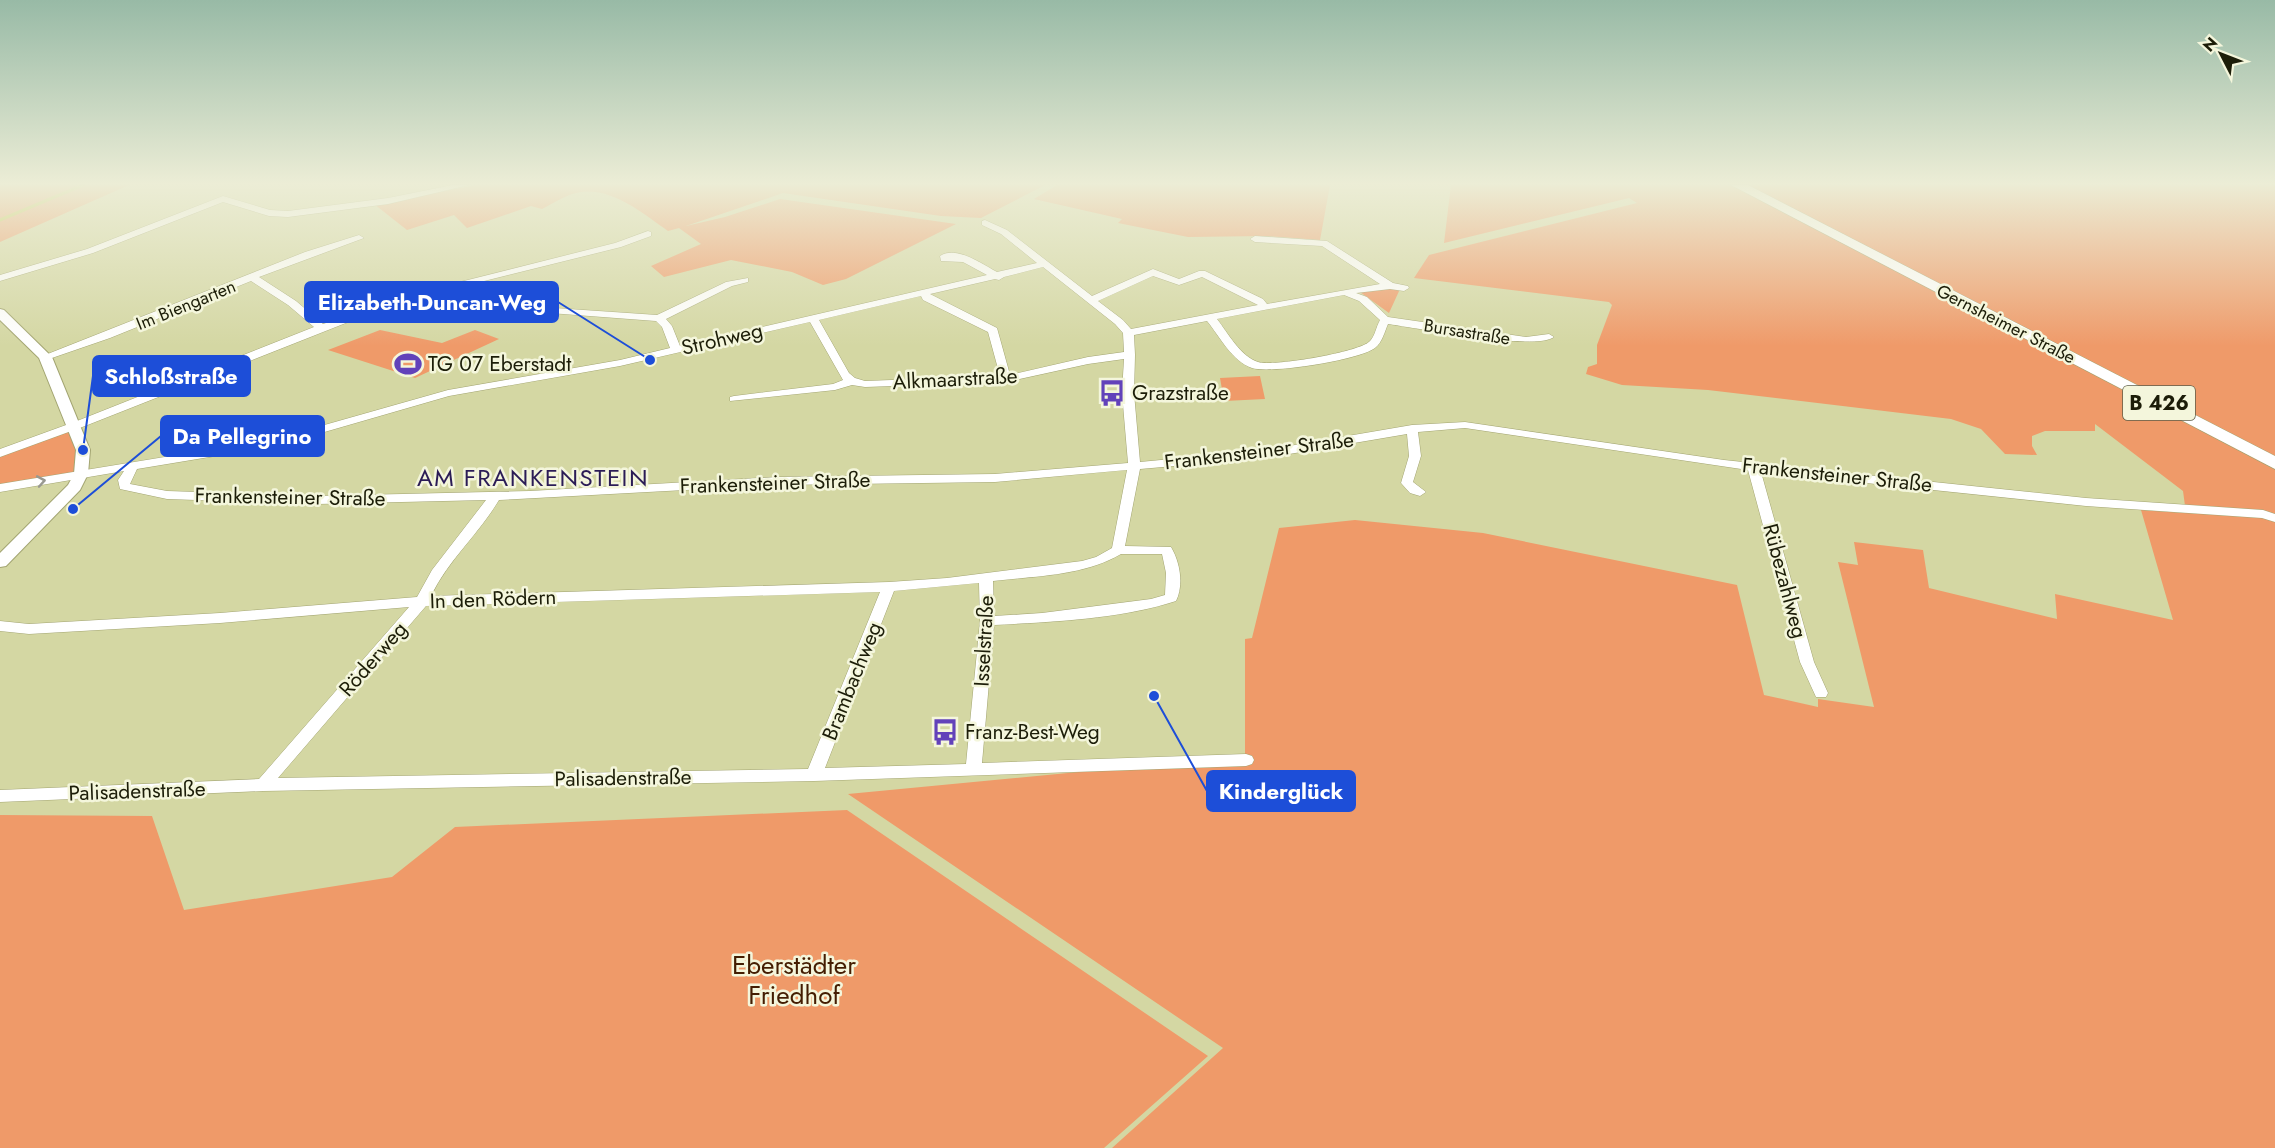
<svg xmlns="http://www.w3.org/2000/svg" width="2275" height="1148" font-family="Jost,sans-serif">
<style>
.green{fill:#ef9a69}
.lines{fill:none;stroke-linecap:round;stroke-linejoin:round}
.stream{stroke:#c0c242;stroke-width:3}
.minor-casing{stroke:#a3a572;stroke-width:1}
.tertiary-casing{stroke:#a3a572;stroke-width:2}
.primary-casing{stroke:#a3a572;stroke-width:1}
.minor{fill:#fff;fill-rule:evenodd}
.tertiary{fill:#fff;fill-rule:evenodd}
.primary{fill:#fff;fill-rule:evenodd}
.oneway{stroke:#999990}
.labels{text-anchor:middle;stroke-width:5;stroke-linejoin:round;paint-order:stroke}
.far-street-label{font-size:18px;fill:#1c1d08;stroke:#f4f6dc}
.shield{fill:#f4f6dc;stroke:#5d5e48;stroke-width:1.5}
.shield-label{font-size:20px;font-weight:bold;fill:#1c1d08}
.street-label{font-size:21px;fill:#1c1d08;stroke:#f4f6dc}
.poi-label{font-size:21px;fill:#1c1d08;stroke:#f4f6dc;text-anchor:start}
.quarter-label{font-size:24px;letter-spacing:1.5px;fill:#2b1c56;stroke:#f4f6dc}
.near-park-label{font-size:26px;fill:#441d02;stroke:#f4f6dc}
.leader{fill:none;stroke:#1d4ed8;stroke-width:2}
.callout-dot{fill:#1d4ed8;stroke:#f4f6dc;stroke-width:2}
.callout{fill:#1d4ed8;stroke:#1d4ed8;stroke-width:2}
.callout-label{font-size:22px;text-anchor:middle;font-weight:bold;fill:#fff}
</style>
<rect width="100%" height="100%" fill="#d4d7a3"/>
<!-- green -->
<path class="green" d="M 0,185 L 129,185 L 0,242 Z
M 477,185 L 1045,185 L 981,218 L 941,216 L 783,193 L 686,226 L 725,217 L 780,199 L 956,224 L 846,279 L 823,285 L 792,272 L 731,260 L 664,277 L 651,266 L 701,244 L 679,228 L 668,231 C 642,213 610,185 576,193 C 564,196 552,204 542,209 L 531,206 L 467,228 L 454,215 L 407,230 L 374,204 Z
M 1057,185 L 1330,185 L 1320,240 L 1265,236 L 1188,237 L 1118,223 L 1122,219 L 1034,199 Z
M 1451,185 L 2275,185 L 2275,1148 L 1112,1148 L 1223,1048 L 848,794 L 1245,756 L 1245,639 L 1252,638 L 1279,528 L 1355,520 L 1483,533 L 1737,585 L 1764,695 L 1818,707 L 1818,699 L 1874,707 L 1838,562 L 1858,565 L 1854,542 L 1923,550 L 1929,588 L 2057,619 L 2055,594 L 2173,620 L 2141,510 L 2186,513 L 2183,491 L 2095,424 L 2095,431 L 2045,431 L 2032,436 L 2032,446 L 2037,455 L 2005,454 L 1981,429 L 1951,419 L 1708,390 L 1622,385 L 1586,374 L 1588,367 L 1597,364 L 1597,345 L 1612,305 L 1609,302 L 1414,278 L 1429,255 L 1637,203 L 1629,198 L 1444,243 Z
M 1394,288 L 1400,289 L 1389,313 L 1360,292 Z
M 380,330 L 442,343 L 475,330 L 499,339 L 415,378 L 328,350 Z
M 1260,376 L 1265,399 L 1224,401 L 1220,378 Z
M 74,427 L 81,474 L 0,488 L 0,455 Z
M 847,810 L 1208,1056 L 1104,1148 L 0,1148 L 0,815 L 152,816 L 184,910 L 392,877 L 455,827 Z"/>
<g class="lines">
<!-- stream -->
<path class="stream" d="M 0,220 L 83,185"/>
<defs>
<path id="minor" d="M 453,185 L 469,185 L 388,204 L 288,217 L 269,216 L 223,202 L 93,253 L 0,281 L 0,275 L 87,249 L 223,196 L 270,210 L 288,211 L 388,198 Z
M 985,220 L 1007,230 L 1092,296 L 1153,269 L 1179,279 L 1199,271 L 1205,271 L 1263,299 L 1267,304 L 1380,284 L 1322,246 L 1255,242 L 1250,239 L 1255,236 L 1327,241 L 1393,283 L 1408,286 L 1409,288 L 1404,291 L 1390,289 L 1356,293 L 1367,297 L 1388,317 L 1526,337 L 1549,334 L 1554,337 C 1536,351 1417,328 1388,324 C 1385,331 1382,343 1375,348 C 1359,360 1271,374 1252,368 C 1232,361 1220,337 1207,321 L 1134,335 L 1135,355 L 1134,393 L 1140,462 L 1266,450 L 1412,425 L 1465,422 L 1724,460 L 2086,498 L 2263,510 L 2275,514 L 2275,522 L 2262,518 L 2086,506 L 1761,472 L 1814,662 L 1828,693 L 1826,697 L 1816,697 L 1800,662 L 1748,470 L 1465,428 L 1418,432 L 1421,456 L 1413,482 L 1426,492 L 1420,496 L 1410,493 L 1401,483 L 1409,456 L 1407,434 L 1266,458 L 1140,469 L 1125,546 L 1171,547 C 1180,562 1184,585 1176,601 C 1121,619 1051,622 994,625 L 982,763 L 1246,754 L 1252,756 L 1254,760 L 1252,764 L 1246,766 L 814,781 L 263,791 L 0,802 L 0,790 L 259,779 L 409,607 L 220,623 L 29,634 L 0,631 L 0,621 L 29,624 L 220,613 L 417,597 L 432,570 L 486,500 L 317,504 L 167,499 L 120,489 L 118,480 L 124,471 L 0,492 L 0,484 L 275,439 L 448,390 L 620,360 L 670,348 L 662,327 L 656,321 L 550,313 L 550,309 L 554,308 L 657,315 L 726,282 L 748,278 L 748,282 L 732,286 L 666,319 L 672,326 L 680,346 L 987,275 L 963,262 L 941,261 L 940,256 C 956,245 982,264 997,272 L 1037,263 L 1001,234 L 982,225 L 982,221 ZM 1043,267 L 1115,324 L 1123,333 L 1124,352 L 1088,357 L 1010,375 L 997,328 L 930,294 L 995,279 L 999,280 L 1004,277 ZM 1153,276 L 1179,285 L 1202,277 L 1258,305 L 1131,329 L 1123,320 L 1098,301 ZM 1344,295 L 1359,301 L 1380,320 C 1376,327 1375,336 1370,341 C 1361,352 1272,367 1258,362 C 1240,356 1228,333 1217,319 ZM 921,296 L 923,300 L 988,332 L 1000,376 L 865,381 L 855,378 L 849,373 L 819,320 ZM 810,322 L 843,380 L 833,384 L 734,396 L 730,397 L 730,401 L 835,390 L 852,385 L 865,387 L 1006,382 L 1088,364 L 1124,359 L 1122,393 L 1128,463 L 995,474 L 778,477 L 530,491 L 317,496 L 167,491 L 130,484 L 137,469 L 276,446 L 449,396 L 620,366 ZM 1127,470 L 1112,548 L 1096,557 L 1082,561 L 947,578 L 889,582 L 431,596 C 448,560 479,534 499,500 L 778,485 L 995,482 ZM 1121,554 L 1162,554 L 1166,573 L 1165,595 L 1151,599 L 1042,613 L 994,616 L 993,581 C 1035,576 1084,576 1121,554 ZM 979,583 L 980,621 L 966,764 L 825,768 L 894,591 ZM 880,592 L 808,769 L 278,778 L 426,606 Z
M 648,231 L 651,232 L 651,236 L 621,247 L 472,284 L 361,317 L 85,426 L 0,457 L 0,449 L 77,421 L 314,327 L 288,305 L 251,281 L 110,338 L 49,359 L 45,360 L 40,357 L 305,252 L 359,235 L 364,238 L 259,277 L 296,301 L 323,324 L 428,290 L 615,243 Z"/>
<path id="tertiary" d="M 0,309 L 4,310 L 52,357 L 90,450 L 88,474 L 80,490 L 6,566 L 0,567 L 0,553 L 68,485 L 74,474 L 76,450 L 39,358 L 0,320 Z"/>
<path id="primary" d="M 1731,185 L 1748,185 L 2275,456 L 2275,469 Z"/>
</defs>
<!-- minor casing -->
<use href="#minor" class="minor-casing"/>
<!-- tertiary casing -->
<use href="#tertiary" class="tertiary-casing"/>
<!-- primary casing -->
<use href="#primary" class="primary-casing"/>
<!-- minor -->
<use href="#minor" class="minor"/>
<!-- tertiary -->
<use href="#tertiary" class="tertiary"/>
<!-- primary -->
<use href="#primary" class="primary"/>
</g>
<!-- one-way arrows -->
<defs><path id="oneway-chevron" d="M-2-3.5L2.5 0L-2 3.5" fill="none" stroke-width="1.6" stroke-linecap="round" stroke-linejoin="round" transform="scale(1.5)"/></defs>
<use class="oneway" href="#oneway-chevron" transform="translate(41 481) rotate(-10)"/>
<!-- sky -->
<linearGradient id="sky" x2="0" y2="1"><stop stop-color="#98baa6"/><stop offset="0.53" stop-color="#ecedd6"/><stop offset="1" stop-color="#ecedd6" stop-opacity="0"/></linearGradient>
<rect width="2275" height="346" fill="url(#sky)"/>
<!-- icons -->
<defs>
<symbol id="stadium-bare" viewBox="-9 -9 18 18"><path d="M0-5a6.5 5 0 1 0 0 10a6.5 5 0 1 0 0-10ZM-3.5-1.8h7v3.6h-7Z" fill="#6242ba" stroke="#f4f6dc" stroke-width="2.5" paint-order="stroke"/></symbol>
<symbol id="bus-bare" viewBox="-9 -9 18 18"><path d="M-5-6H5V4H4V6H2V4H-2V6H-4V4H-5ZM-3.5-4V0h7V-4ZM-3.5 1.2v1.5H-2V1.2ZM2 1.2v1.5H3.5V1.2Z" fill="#6242ba" stroke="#f4f6dc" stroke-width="2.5" paint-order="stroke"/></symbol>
</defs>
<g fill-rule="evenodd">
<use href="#stadium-bare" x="389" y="345" width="38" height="38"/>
<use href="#bus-bare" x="1093" y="374" width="38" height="38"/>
<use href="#bus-bare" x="926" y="713" width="38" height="38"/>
</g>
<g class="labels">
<!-- far-street labels -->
<g class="far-street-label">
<text transform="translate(186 305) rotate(-22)" y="6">Im Biengarten</text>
<text transform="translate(2006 324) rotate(27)" y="6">Gernsheimer Straße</text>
<text transform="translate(1467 332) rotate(9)" y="6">Bursastraße</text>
</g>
<!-- shield labels -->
<rect class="shield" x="2123" y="386" width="72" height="34" rx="4.5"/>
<g class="shield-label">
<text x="2159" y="410">B 426</text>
</g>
<!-- street labels -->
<g class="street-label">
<text transform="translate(722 339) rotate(-13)" y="7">Strohweg</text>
<text transform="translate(955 379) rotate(-3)" y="7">Alkmaarstraße</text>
<text transform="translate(1259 451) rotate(-7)" y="7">Frankensteiner Straße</text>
<text transform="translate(1837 475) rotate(6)" y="7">Frankensteiner Straße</text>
<text transform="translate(775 483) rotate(-2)" y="7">Frankensteiner Straße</text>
<text transform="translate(290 497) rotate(1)" y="7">Frankensteiner Straße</text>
<text transform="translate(1785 581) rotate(75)" y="7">Rübezahlweg</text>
<text transform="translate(493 599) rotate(-2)" y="7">In den Rödern</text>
<text transform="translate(984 641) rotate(-87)" y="7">Isselstraße</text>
<text transform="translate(373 659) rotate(-49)" y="7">Röderweg</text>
<text transform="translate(852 681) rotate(-68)" y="7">Brambachweg</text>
<text transform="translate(623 778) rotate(-1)" y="7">Palisadenstraße</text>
<text transform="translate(137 791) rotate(-2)" y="7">Palisadenstraße</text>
</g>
<!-- poi labels -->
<g class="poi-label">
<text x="428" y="371">TG 07 Eberstadt</text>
<text x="1132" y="400">Grazstraße</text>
<text x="965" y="739">Franz-Best-Weg</text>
</g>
<!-- quarter labels -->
<g class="quarter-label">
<text x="533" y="486">AM FRANKENSTEIN</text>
</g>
<!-- near-park labels -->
<g class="near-park-label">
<text x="794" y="974">Eberstädter<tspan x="794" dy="30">Friedhof</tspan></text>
</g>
</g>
<!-- callouts -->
<path class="leader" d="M650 360L558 302M83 450L93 376M73 509L161 436M1154 696L1207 791"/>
<g class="callout-dot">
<circle cx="650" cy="360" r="6"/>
<circle cx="83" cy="450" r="6"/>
<circle cx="73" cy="509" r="6"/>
<circle cx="1154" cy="696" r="6"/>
</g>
<g class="callout">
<rect x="305" y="282" width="253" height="40" rx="6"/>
<rect x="93" y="356" width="157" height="40" rx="6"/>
<rect x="161" y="416" width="163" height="40" rx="6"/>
<rect x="1207" y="771" width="148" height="40" rx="6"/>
</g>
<g class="callout-label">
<text x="432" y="310">Elizabeth-Duncan-Weg</text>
<text x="171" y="384">Schloßstraße</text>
<text x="242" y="444">Da Pellegrino</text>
<text x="1281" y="799">Kinderglück</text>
</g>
<!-- north arrow -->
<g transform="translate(2221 54) rotate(312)" stroke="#f4f6dc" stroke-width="4.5" paint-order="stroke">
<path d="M0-4.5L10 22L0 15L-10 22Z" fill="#1c1d08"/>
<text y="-9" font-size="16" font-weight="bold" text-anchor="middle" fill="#1c1d08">N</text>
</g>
</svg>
